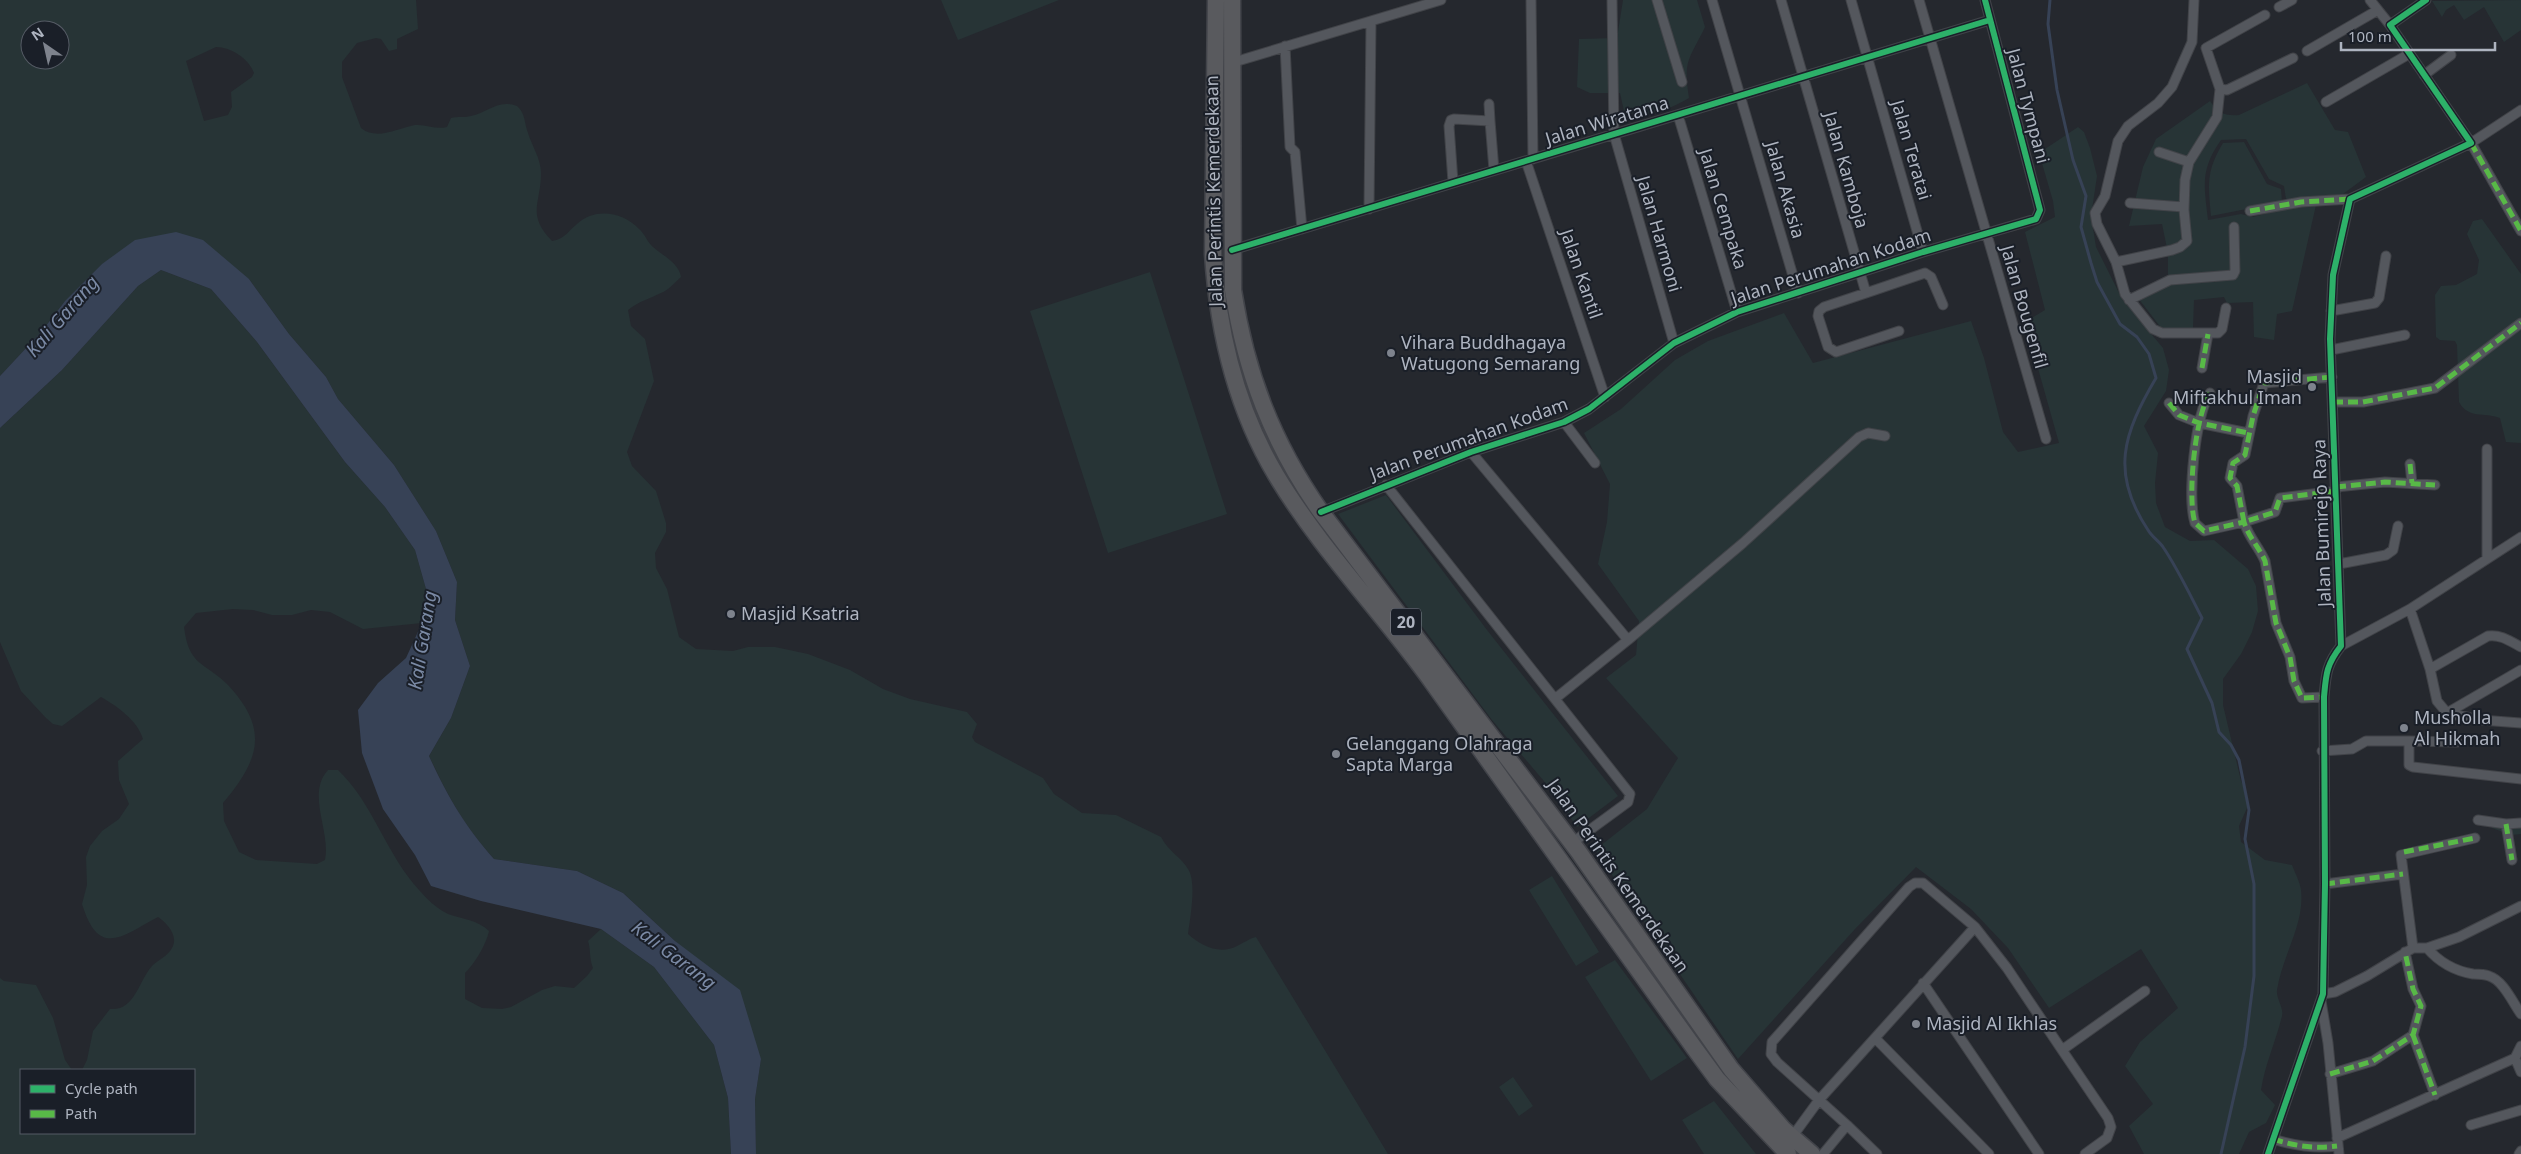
<svg xmlns="http://www.w3.org/2000/svg" width="2521" height="1154" font-family="'Noto Sans',sans-serif">
<style>
.green{fill:#273436;fill-rule:evenodd}
.water{fill:#374256}
.lines{fill:none;stroke-linecap:round;stroke-linejoin:round}
.stream{stroke:#374256;stroke-width:3}
.street-casing{stroke:#414348;stroke-width:11}
.highway-casing{stroke:#42444a;stroke-width:19}
.street{stroke:#54575d;stroke-width:9}
.highway{stroke:#595a5e;stroke-width:16}
.quiet{stroke:#58b947;stroke-width:5;stroke-dasharray:10 5;stroke-linecap:butt}
.cycleway-casing{stroke:#1a1f28;stroke-width:9}
.cycleway{stroke:#2db169;stroke-width:6}
.poi-dot{fill:#7e838d;stroke:#1a1f28;stroke-width:2}
.labels{text-anchor:middle;stroke-width:4;stroke-linejoin:round;paint-order:stroke}
.shield{fill:#1a1f28;stroke:#828792;stroke-width:1}
.shield-label{font-size:16px;font-weight:bold;fill:#aeb4c0}
.street-label{font-size:18px;fill:#aeb4c0;stroke:#1a1f28}
.poi-label{font-size:18px;fill:#aeb4c0;stroke:#1a1f28;text-anchor:start}
.water-label{font-size:19px;font-style:italic;fill:#7b8aa5;stroke:#1a1f28}
</style>
<rect width="100%" height="100%" fill="#25282e"/>
<!-- green -->
<path class="green" d="M 0,0 L 416,0 L 418,29 L 397,39 L 397,49 L 389,51 L 381,39 L 376,38 L 357,43 L 342,62 L 342,77 L 361,128 C 377,141 398,128 415,125 C 426,124 436,130 447,127 L 451,118 C 458,116 464,118 471,116 C 488,113 497,99 517,106 C 526,114 524,123 528,133 C 532,146 541,159 541,173 C 541,204 526,214 552,241 C 565,239 568,231 577,224 C 595,207 623,212 639,229 C 645,234 647,242 653,247 C 663,256 679,263 681,277 C 674,283 670,289 661,293 C 649,299 639,301 628,310 L 631,326 L 645,339 L 654,381 L 627,452 L 632,466 L 656,491 L 666,523 L 666,532 L 655,553 L 656,568 L 667,589 L 679,637 L 696,649 L 733,651 L 748,647 L 775,647 L 808,654 L 850,670 L 883,689 L 910,699 L 967,712 L 977,724 L 972,737 L 975,742 L 1043,778 L 1054,794 L 1082,813 L 1116,815 L 1161,837 C 1169,852 1181,857 1188,869 C 1197,882 1190,919 1188,934 C 1201,946 1220,955 1237,946 C 1244,943 1248,939 1256,937 L 1388,1154 L 756,1154 L 755,1099 L 761,1059 L 675,941 L 623,893 L 577,871 L 494,859 C 463,824 449,798 429,756 L 451,718 L 470,666 L 455,620 L 457,582 L 436,531 L 394,465 L 338,399 L 326,377 L 289,334 L 249,279 L 102,264 L 65,301 L 42,331 L 0,376 ZM 30,30 L 60,30 L 60,60 L 30,60 ZM 216,47 C 231,47 249,59 254,73 L 252,77 L 231,92 L 232,107 L 228,115 L 204,121 L 186,61 Z
M 941,0 L 1059,0 L 958,40 Z
M 1623,0 L 1697,0 L 1705,27 C 1689,60 1683,60 1689,98 C 1668,110 1647,119 1624,111 L 1620,93 L 1590,93 L 1577,87 L 1579,39 L 1617,38 Z
M 2521,0 L 2521,30 L 2504,42 L 2484,7 L 2464,20 L 2454,5 L 2446,10 L 2442,17 L 2432,1 Z
M 2307,83 L 2335,130 L 2348,132 L 2366,177 L 2343,194 L 2286,199 L 2284,186 L 2269,179 L 2246,139 L 2221,140 C 2200,170 2204,185 2208,220 L 2241,214 L 2253,217 L 2304,204 L 2316,205 L 2292,311 L 2277,314 L 2274,340 L 2254,337 L 2253,302 L 2227,303 L 2224,297 L 2194,300 L 2193,328 L 2162,329 L 2135,294 L 2168,278 L 2168,253 L 2162,224 L 2129,226 L 2143,167 L 2156,139 L 2210,101 C 2218,113 2224,116 2239,115 Z
M 2078,127 L 2084,132 L 2090,148 L 2097,176 L 2091,216 L 2096,247 L 2122,299 L 2163,348 L 2169,370 L 2166,391 L 2144,426 L 2158,453 L 2155,483 L 2156,503 L 2165,527 L 2190,541 L 2214,540 L 2248,569 L 2256,586 L 2258,611 L 2252,632 L 2241,654 L 2223,679 L 2223,705 L 2241,781 L 2247,793 L 2247,808 L 2239,826 L 2241,842 L 2265,860 L 2292,865 C 2295,873 2300,882 2301,890 C 2305,924 2282,956 2277,990 C 2276,999 2284,1008 2282,1016 C 2276,1041 2265,1064 2261,1090 L 2275,1105 L 2266,1123 L 2249,1132 L 2239,1154 L 2144,1154 L 2129,1126 L 2153,1104 L 2125,1066 L 2140,1042 L 2178,1008 L 2141,949 L 2049,1008 L 2008,948 L 1971,909 L 1916,867 L 1855,929 L 1738,1059 L 1595,850 L 1647,809 L 1678,758 L 1606,678 L 1636,655 L 1639,621 L 1598,564 L 1607,522 L 1610,484 L 1584,433 L 1621,409 L 1675,360 L 1708,341 L 1784,313 L 1813,363 L 1971,321 L 1984,358 L 2003,432 L 2018,452 L 2059,443 L 2025,322 L 2045,310 L 2025,232 L 2055,217 L 2053,201 L 2039,153 Z
M 2244,142 L 2267,184 L 2281,189 L 2282,202 L 2211,216 C 2208,184 2206,171 2223,143 Z
M 2482,219 L 2521,274 L 2521,443 L 2506,442 L 2500,418 C 2484,412 2468,419 2459,402 L 2457,345 L 2455,341 L 2440,340 L 2436,337 L 2435,295 L 2441,286 L 2456,285 L 2477,274 L 2479,260 L 2467,234 L 2473,221 Z
M 161,270 L 211,289 L 257,342 L 345,462 L 385,507 L 415,550 L 426,589 L 422,623 L 363,629 L 330,612 L 311,610 L 292,615 L 272,615 L 253,610 L 233,609 L 196,613 L 184,627 C 189,667 204,661 228,685 C 270,730 259,760 223,803 L 224,821 L 239,852 L 256,860 L 317,864 L 325,860 C 331,831 306,794 328,770 L 338,770 C 373,803 386,854 419,890 C 426,898 437,909 448,914 C 462,919 478,920 489,931 C 486,945 475,963 465,973 L 465,999 L 482,1008 L 502,1009 L 511,1007 L 542,990 L 555,986 L 574,988 L 587,976 L 593,968 C 589,958 591,950 588,941 L 601,929 L 654,967 L 714,1045 L 728,1098 L 731,1154 L 0,1154 L 0,978 L 4,981 L 36,985 L 53,1018 L 65,1060 L 72,1070 L 21,1070 L 21,1133 L 194,1133 L 194,1070 L 82,1070 L 87,1060 L 93,1031 L 110,1009 C 135,1011 138,982 152,966 C 158,960 168,956 172,948 C 179,936 167,923 158,917 C 122,936 99,959 82,904 L 87,885 L 86,857 L 90,846 L 102,831 L 119,819 L 129,804 L 119,780 L 118,761 L 143,739 C 138,721 117,706 101,697 L 62,726 L 53,724 L 46,718 L 21,691 L 0,642 L 0,428 L 62,370 L 138,286 Z
M 1150,272 L 1227,514 L 1108,553 L 1030,311 Z
M 1386,495 L 1487,630 L 1618,796 L 1577,827 L 1549,787 L 1492,720 L 1338,514 Z
M 2491,821 L 2521,822 L 2521,834 L 2511,835 L 2492,828 Z
M 1552,876 L 1599,952 L 1576,966 L 1529,890 Z
M 1615,960 L 1687,1058 L 1651,1081 L 1585,977 Z
M 1513,1077 L 1533,1106 L 1519,1116 L 1499,1087 Z
M 1714,1101 L 1756,1154 L 1704,1154 L 1682,1120 Z"/>
<!-- water -->
<path class="water" d="M 176,232 L 203,240 L 249,279 L 289,334 L 326,377 L 338,399 L 394,465 L 436,531 L 457,582 L 455,620 L 470,666 L 451,718 L 429,756 C 448,797 464,825 494,859 L 577,871 L 623,893 L 675,941 L 740,990 L 761,1059 L 755,1099 L 756,1154 L 731,1154 L 728,1098 L 714,1045 L 654,967 L 601,929 L 481,901 L 431,886 L 415,855 L 383,809 L 362,753 L 358,710 L 378,683 L 406,658 L 422,623 L 426,589 L 415,550 L 385,507 L 345,462 L 257,342 L 211,289 L 161,270 L 138,286 L 62,370 L 0,428 L 0,376 L 42,331 L 65,301 L 102,264 L 135,240 Z"/>
<g class="lines">
<!-- stream -->
<path class="stream" d="M 2050,0 L 2048,24 L 2057,90 L 2073,160 L 2086,196 L 2081,227 L 2091,263 L 2097,282 L 2120,324 L 2137,337 L 2149,354 L 2156,378 C 2123,434 2110,473 2148,530 C 2152,537 2159,541 2163,547 C 2178,569 2190,595 2202,618 L 2187,649 L 2212,703 L 2219,732 L 2231,745 L 2239,760 L 2249,810 L 2245,839 L 2254,884 L 2254,976 L 2245,1047 L 2221,1154"/>
<defs>
<path id="street" d="M 1531,0 L 1533,159
M 1612,0 L 1614,134 L 1674,343
M 1657,0 L 1682,82
M 1712,0 L 1798,293
M 1781,0 L 1866,293 L 1824,307 L 1819,311 L 1818,316 L 1828,347 L 1836,352 L 1899,331
M 1851,0 L 1923,252
M 1919,0 L 2046,439
M 2194,0 L 2192,42 L 2172,87 L 2158,103 L 2128,126 L 2118,141 L 2105,196 L 2095,213 L 2097,224 L 2116,262 L 2125,294 L 2153,329 L 2162,333 L 2218,333 L 2222,329 L 2226,308
M 2370,0 L 2378,10
M 2279,7 L 2292,0
M 2265,15 L 2206,48 L 2220,89 L 2227,90 L 2293,58
M 1285,46 L 1290,147 L 1295,152 L 1302,229
M 2307,51 L 2378,10 L 2390,25
M 1231,63 L 1441,0
M 2424,75 L 2451,55
M 2326,102 L 2409,54
M 1489,104 L 1490,121
M 2521,110 L 2471,143 L 2521,231
M 1678,115 L 1737,312
M 2159,152 L 2189,162
M 1526,161 L 1605,397
M 1453,182 L 1449,126 L 1451,120 L 1454,119 L 1490,121 L 1494,170
M 2130,203 L 2184,207
M 1369,209 L 1371,21
M 2250,211 L 2301,202 L 2350,199
M 1232,250 L 1990,20
M 2116,262 L 2172,250 L 2180,247 L 2187,241 L 2184,210 L 2185,180 L 2189,162 L 2217,117 L 2220,89
M 1866,293 L 1925,273 L 1931,277 L 1943,305
M 2129,300 L 2170,280 L 2233,275 L 2235,271 L 2234,227
M 2331,311 L 2375,303 L 2379,298 L 2386,256
M 2331,350 L 2405,335
M 2202,368 L 2208,334
M 2332,377 L 2264,383 L 2253,416 L 2245,455 L 2233,463 L 2230,478 L 2237,486 L 2244,522 L 2275,512 L 2280,498 L 2336,491
M 2210,393 C 2195,415 2187,498 2195,523 L 2204,531 L 2244,522 C 2249,538 2259,547 2265,561 L 2276,623 L 2290,657 L 2294,681 L 2302,698 L 2324,697
M 2333,402 L 2363,402 L 2435,388 L 2521,323
M 2169,403 L 2179,415 L 2199,423 L 2248,433
M 1564,422 L 1595,463
M 2487,449 L 2487,558
M 1471,452 L 1628,640 L 1556,698
M 2410,464 L 2412,483
M 1386,485 L 1630,794 L 1628,802 L 1572,843
M 2336,487 L 2385,482 L 2435,485
M 1321,512 L 1471,452 L 1564,422 L 1589,409 L 1674,343 L 1737,312 L 1923,252 L 2036,219 L 2040,210 L 1985,0
M 2339,564 L 2386,555 L 2393,550 L 2398,526
M 2410,609 L 2430,669 L 2437,701 L 2447,713 L 2481,720 L 2521,723
M 1628,640 L 1743,543 L 1859,437 L 1868,433 L 1885,436
M 2341,646 L 2410,609 L 2521,537
M 2430,669 L 2488,636 C 2500,634 2510,641 2521,647
M 2447,713 L 2521,670
M 2409,741 L 2457,742
M 2322,751 L 2352,749 L 2366,741 L 2409,741 L 2409,765 L 2413,767 L 2521,779
M 2478,820 L 2506,824 L 2521,823
M 2506,824 L 2512,860
M 2325,884 L 2403,874
M 2413,948 L 2401,855 L 2475,838
M 2427,948 C 2439,962 2455,971 2473,974 C 2478,974 2484,974 2489,976 C 2503,980 2513,1003 2521,1014
M 1923,983 L 2039,1154
M 2323,994 L 2335,992 L 2367,976 L 2413,948 L 2427,948 L 2459,937 L 2521,906
M 2321,1001 L 2328,1043 L 2339,1154
M 2413,1035 L 2435,1095
M 1875,1038 L 1989,1154
M 2062,1050 L 2108,1118 L 2111,1127 L 2107,1138 L 2085,1154
M 2515,1058 L 2521,1072
M 2330,1074 L 2373,1061 L 2413,1035 L 2421,1006 L 2413,989 L 2405,952
M 1847,1125 L 1877,1154
M 2471,1125 L 2521,1110
M 1792,1137 L 1819,1100 L 1975,927 L 2007,968 L 2062,1050 L 2145,991
M 2337,1138 L 2515,1058 L 2521,1046
M 2273,1139 C 2295,1146 2314,1149 2337,1146
M 1823,1154 L 1847,1125 L 1777,1062 L 1771,1054 L 1772,1042 L 1909,887 L 1915,883 L 1923,883 L 1975,927
M 2268,1154 L 2323,994 L 2325,884 L 2324,697 C 2326,675 2326,665 2341,646 L 2330,339 L 2333,275 L 2350,199 L 2471,143 L 2390,25 L 2426,0
M 2519,1154 L 2521,1151"/>
<path id="highway" d="M 1216,0 L 1213,254 C 1218,331 1236,408 1276,475 C 1321,550 1383,613 1433,683 C 1520,805 1608,927 1695,1049 L 1717,1079 L 1788,1154
M 1232,0 L 1233,290 C 1246,373 1272,442 1321,512 L 1578,851 L 1731,1069 L 1783,1129 L 1812,1154"/>
</defs>
<!-- street casing -->
<use href="#street" class="street-casing"/>
<!-- highway casing -->
<use href="#highway" class="highway-casing"/>
<!-- street -->
<use href="#street" class="street"/>
<!-- highway -->
<use href="#highway" class="highway"/>
<!-- quiet -->
<path class="quiet" d="M 2471,143 L 2521,231
M 2250,211 L 2301,202 L 2350,199
M 2202,368 L 2208,334
M 2332,377 L 2264,383 L 2253,416 L 2245,455 L 2233,463 L 2230,478 L 2237,486 L 2244,522 L 2275,512 L 2280,498 L 2336,491
M 2210,393 C 2195,415 2187,498 2195,523 L 2204,531 L 2244,522 C 2249,538 2259,547 2265,561 L 2276,623 L 2290,657 L 2294,681 L 2302,698 L 2324,697
M 2333,402 L 2363,402 L 2435,388 L 2521,323
M 2169,403 L 2179,415 L 2199,423 L 2248,433
M 2410,464 L 2412,483
M 2336,487 L 2385,482 L 2435,485
M 2506,824 L 2512,860
M 2404,852 L 2475,838
M 2325,884 L 2403,874
M 2413,1035 L 2435,1095
M 2330,1074 L 2373,1061 L 2413,1035 L 2421,1006 L 2413,989 L 2405,952
M 2273,1139 C 2295,1146 2314,1149 2337,1146"/>
<defs>
<path id="cycleway" d="M 1232,250 L 1990,20
M 1321,512 L 1471,452 L 1564,422 L 1589,409 L 1674,343 L 1737,312 L 1923,252 L 2036,219 L 2040,210 L 1985,0
M 2268,1154 L 2323,994 L 2325,884 L 2324,697 C 2326,675 2326,665 2341,646 L 2330,339 L 2333,275 L 2350,199 L 2471,143 L 2390,25 L 2426,0"/>
</defs>
<!-- cycleway casing -->
<use href="#cycleway" class="cycleway-casing"/>
<!-- cycleway -->
<use href="#cycleway" class="cycleway"/>
</g>
<!-- markers -->
<g class="poi-dot">
<circle cx="1391" cy="353" r="5"/>
<circle cx="2312" cy="387" r="5"/>
<circle cx="731" cy="614" r="5"/>
<circle cx="2404" cy="728" r="5"/>
<circle cx="1336" cy="754" r="5"/>
<circle cx="1916" cy="1024" r="5"/>
</g>
<g class="labels">
<!-- shield labels -->
<rect class="shield" x="1391" y="608.5" width="30" height="27" rx="4"/>
<g class="shield-label">
<text x="1406" y="628">20</text>
</g>
<!-- street labels -->
<g class="street-label">
<text transform="translate(2028 106) rotate(75)" y="6">Jalan Tympani</text>
<text transform="translate(1607 121) rotate(-17)" y="6">Jalan Wiratama</text>
<text transform="translate(1911 150) rotate(74)" y="6">Jalan Teratai</text>
<text transform="translate(1846 170) rotate(74)" y="6">Jalan Kamboja</text>
<text transform="translate(1785 190) rotate(74)" y="6">Jalan Akasia</text>
<text transform="translate(1214 191) rotate(-91)" y="6">Jalan Perintis Kemerdekaan</text>
<text transform="translate(1723 209) rotate(73)" y="6">Jalan Cempaka</text>
<text transform="translate(1659 234) rotate(74)" y="6">Jalan Harmoni</text>
<text transform="translate(1831 267) rotate(-18)" y="6">Jalan Perumahan Kodam</text>
<text transform="translate(1581 274) rotate(71)" y="6">Jalan Kantil</text>
<text transform="translate(2024 307) rotate(74)" y="6">Jalan Bougenfil</text>
<text transform="translate(1469 439) rotate(-20)" y="6">Jalan Perumahan Kodam</text>
<text transform="translate(2322 523) rotate(-92)" y="6">Jalan Bumirejo Raya</text>
<text transform="translate(1618 876) rotate(55)" y="6">Jalan Perintis Kemerdekaan</text>
</g>
<!-- poi labels -->
<g class="poi-label">
<text x="1401" y="349">Vihara Buddhagaya<tspan x="1401" dy="21">Watugong Semarang</tspan></text>
<text x="2302" y="383" text-anchor="end">Masjid<tspan x="2302" dy="21">Miftakhul Iman</tspan></text>
<text x="741" y="620">Masjid Ksatria</text>
<text x="2414" y="724">Musholla<tspan x="2414" dy="21">Al Hikmah</tspan></text>
<text x="1346" y="750">Gelanggang Olahraga<tspan x="1346" dy="21">Sapta Marga</tspan></text>
<text x="1926" y="1030">Masjid Al Ikhlas</text>
</g>
<!-- water labels -->
<g class="water-label">
<text transform="translate(62 316) rotate(-49)" y="7">Kali Garang</text>
<text transform="translate(422 640) rotate(-81)" y="7">Kali Garang</text>
<text transform="translate(674 955) rotate(37)" y="7">Kali Garang</text>
</g>
</g>
<!-- legend -->
<rect x="20" y="1069" width="175" height="65" fill="#1a1f28" stroke="#555b65"/>
<rect x="30" y="1085" width="25" height="8" fill="#2db169" stroke="#555b65"/>
<text x="65" y="1094" font-size="15" fill="#aeb4c0">Cycle path</text>
<rect x="30" y="1110" width="25" height="8" fill="#58b947" stroke="#555b65"/>
<text x="65" y="1119" font-size="15" fill="#aeb4c0">Path</text>
<!-- north arrow -->
<g transform="translate(45 45) rotate(326)"><circle r="24" fill="#1a1f28" stroke="#555b65"/>
<path d="M0-4L9 19L0 12L-9 19Z" fill="#7e838d"/>
<text y="-8" font-size="14" font-weight="bold" text-anchor="middle" fill="#aeb4c0">N</text>
</g>
<!-- scale -->
<path d="M2341 42v8h154v-8" fill="none" stroke="#aeb4c0" stroke-width="2.5"/>
<text x="2348" y="42" font-size="15" fill="#aeb4c0" stroke="#1a1f28" stroke-width="4" paint-order="stroke">100 m</text>
</svg>
